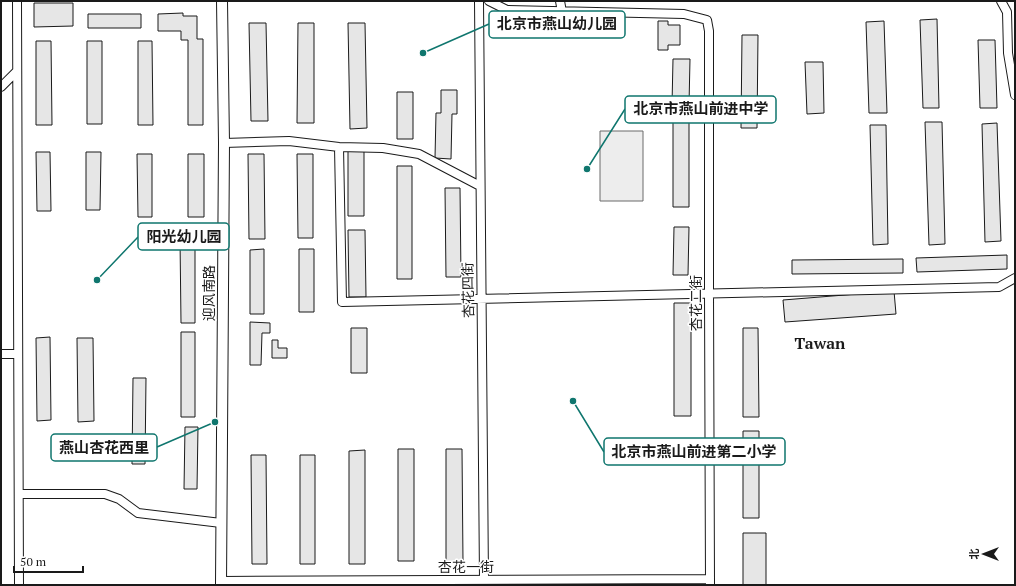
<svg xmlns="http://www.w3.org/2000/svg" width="1016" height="586" font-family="'PT Serif','Noto Sans SC',serif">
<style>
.built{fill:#ededed;stroke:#6a6a6a}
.building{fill:#e6e6e6;stroke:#1a1a1a}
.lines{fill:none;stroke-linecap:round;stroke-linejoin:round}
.minor-casing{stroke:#1a1a1a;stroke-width:10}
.tertiary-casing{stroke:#1a1a1a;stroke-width:12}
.minor{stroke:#fff;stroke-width:8}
.tertiary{stroke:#fff;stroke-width:10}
.labels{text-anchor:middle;stroke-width:3;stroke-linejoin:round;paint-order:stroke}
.street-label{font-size:14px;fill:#1a1a1a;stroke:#fff}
.quarter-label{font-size:16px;font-weight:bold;fill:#1a1a1a;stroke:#fff}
.leader{fill:none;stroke:#0f766e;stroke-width:1.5}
.callout-dot{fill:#0f766e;stroke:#fff;stroke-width:1.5}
.callout{fill:#fff;stroke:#0f766e;stroke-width:1.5}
.callout-label{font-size:15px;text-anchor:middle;font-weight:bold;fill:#1a1a1a}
</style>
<rect width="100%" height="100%" fill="#fff"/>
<!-- built -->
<path class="built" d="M 600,131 L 643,131 L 643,201 L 600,201 Z"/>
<!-- building -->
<path class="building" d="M 34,3 L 73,3 L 73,26 L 34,27 Z
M 183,13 L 183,16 L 197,16 L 197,39 L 203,39 L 203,125 L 188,125 L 188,40 L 181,40 L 181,31 L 158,31 L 158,14 Z
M 88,14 L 141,14 L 141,28 L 88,28 Z
M 937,19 L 939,108 L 923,108 L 920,20 Z
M 658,21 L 668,21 L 668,25 L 680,25 L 680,45 L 668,45 L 668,50 L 658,50 Z
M 884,21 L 887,113 L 869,113 L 866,22 Z
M 249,23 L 266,23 L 268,121 L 251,121 Z
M 298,23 L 314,23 L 314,123 L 297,123 Z
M 348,23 L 365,23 L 367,128 L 350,129 Z
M 742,35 L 758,35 L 757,128 L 741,128 Z
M 978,40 L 995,40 L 997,108 L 980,108 Z
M 36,41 L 51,41 L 52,125 L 36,125 Z
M 87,41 L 102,41 L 102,124 L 87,124 Z
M 138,41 L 152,41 L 153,125 L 138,125 Z
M 673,59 L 690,59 L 689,105 L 672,105 Z
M 805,62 L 823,62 L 824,113 L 807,114 Z
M 441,90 L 457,90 L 457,114 L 452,114 L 451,159 L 435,158 L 436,113 L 441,113 Z
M 397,92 L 413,92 L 413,139 L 397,139 Z
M 689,117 L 689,207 L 673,207 L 673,118 Z
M 925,122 L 942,122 L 945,244 L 929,245 Z
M 997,123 L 1001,241 L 985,242 L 982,124 Z
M 870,125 L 886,125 L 888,244 L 873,245 Z
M 348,151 L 364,151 L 364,216 L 348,216 Z
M 36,152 L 50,152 L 51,211 L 37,211 Z
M 86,152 L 101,152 L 100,210 L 86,210 Z
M 137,154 L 152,154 L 152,217 L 138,217 Z
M 188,154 L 204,154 L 204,217 L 188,217 Z
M 248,154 L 264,154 L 265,239 L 249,239 Z
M 297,154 L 313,154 L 313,238 L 298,238 Z
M 397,166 L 412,166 L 412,279 L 397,279 Z
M 445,188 L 460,188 L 461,277 L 446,277 Z
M 674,227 L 689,227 L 688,275 L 673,275 Z
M 348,230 L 365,230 L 366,297 L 349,297 Z
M 180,238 L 195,238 L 195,323 L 181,323 Z
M 264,249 L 264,314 L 250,314 L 250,250 Z
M 299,249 L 314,249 L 314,312 L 299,312 Z
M 1007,255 L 1007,269 L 917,272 L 916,258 Z
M 903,259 L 903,273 L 792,274 L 792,260 Z
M 894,291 L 896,314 L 785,322 L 783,300 Z
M 674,303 L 691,303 L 691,416 L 674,416 Z
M 250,322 L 270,323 L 270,333 L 262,333 L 261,365 L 250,365 Z
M 351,328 L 367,328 L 367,373 L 351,373 Z
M 743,328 L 758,328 L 759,417 L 743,417 Z
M 181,332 L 195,332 L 195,417 L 181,417 Z
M 50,337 L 51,420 L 37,421 L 36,338 Z
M 77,338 L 93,338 L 94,421 L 78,422 Z
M 272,340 L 278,340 L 278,348 L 287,348 L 287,358 L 272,358 Z
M 133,378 L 146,378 L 145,464 L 132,464 Z
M 185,427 L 198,427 L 197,489 L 184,489 Z
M 743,431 L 759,431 L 759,518 L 743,518 Z
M 398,449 L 414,449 L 414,561 L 398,561 Z
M 446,449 L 462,449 L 463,562 L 446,562 Z
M 365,450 L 365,564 L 349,564 L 349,451 Z
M 251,455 L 266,455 L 267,564 L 252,564 Z
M 300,455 L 315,455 L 315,564 L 300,564 Z
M 743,533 L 766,533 L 766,585 L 743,585 Z"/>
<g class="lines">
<defs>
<path id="minor" d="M 17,1 L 19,585
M 479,1 L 484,580
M 489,1 L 507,10 L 684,14 L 707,20 L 709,31 L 709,293 L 710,585
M 560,1 L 562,12
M 1001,1 L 1007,12 L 1008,53 L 1015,95
M 1,87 L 17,71
M 224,143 L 289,141 L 339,147 L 383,148 L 419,154 L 480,186
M 339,147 L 342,302 L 999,287 L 1015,278
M 1,354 L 18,354
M 19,494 L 105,494 L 119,499 L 138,513 L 221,523
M 221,581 L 710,579"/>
<path id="tertiary" d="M 221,585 L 224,143 L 222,1"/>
</defs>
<!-- minor casing -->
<use href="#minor" class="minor-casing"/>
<!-- tertiary casing -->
<use href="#tertiary" class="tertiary-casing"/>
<!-- minor -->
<use href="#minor" class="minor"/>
<!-- tertiary -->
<use href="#tertiary" class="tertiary"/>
</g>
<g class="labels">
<!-- street labels -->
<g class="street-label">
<text transform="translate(468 290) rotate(-91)" y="5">杏花四街</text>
<text transform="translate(209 293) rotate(-90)" y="5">迎风南路</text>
<text transform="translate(696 303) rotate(-90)" y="5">杏花二街</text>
<text x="466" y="572">杏花一街</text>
</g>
<!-- quarter labels -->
<g class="quarter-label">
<text x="820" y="349">Tawan</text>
</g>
</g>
<!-- callouts -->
<path class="leader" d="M423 53L489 24M587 169L625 109M97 280L138 237M215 422L157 447M573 401L604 452"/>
<g class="callout-dot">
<circle cx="423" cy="53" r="4"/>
<circle cx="587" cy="169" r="4"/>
<circle cx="97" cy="280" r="4"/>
<circle cx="215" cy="422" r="4"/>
<circle cx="573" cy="401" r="4"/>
</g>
<g class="callout">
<rect x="489" y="11" width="136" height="27" rx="4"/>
<rect x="625" y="96" width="151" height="27" rx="4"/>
<rect x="138" y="223" width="91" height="27" rx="4"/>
<rect x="51" y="434" width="106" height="27" rx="4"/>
<rect x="604" y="438" width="181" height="27" rx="4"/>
</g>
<g class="callout-label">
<text x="557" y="29">北京市燕山幼儿园</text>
<text x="701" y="114">北京市燕山前进中学</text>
<text x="184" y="242">阳光幼儿园</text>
<text x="104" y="453">燕山杏花西里</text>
<text x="694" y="457">北京市燕山前进第二小学</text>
</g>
<!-- border -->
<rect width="1016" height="586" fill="none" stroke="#1a1a1a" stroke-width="4"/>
<!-- north arrow -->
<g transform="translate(984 554) rotate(270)" stroke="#ffffff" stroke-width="3" paint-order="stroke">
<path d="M0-3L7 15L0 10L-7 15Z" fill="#1a1a1a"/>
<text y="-6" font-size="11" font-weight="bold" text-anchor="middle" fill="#1a1a1a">北</text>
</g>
<!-- scale -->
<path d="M14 566v6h69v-6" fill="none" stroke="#1a1a1a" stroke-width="2"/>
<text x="20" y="566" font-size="12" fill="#1a1a1a" stroke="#ffffff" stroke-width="3" paint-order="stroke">50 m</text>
</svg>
